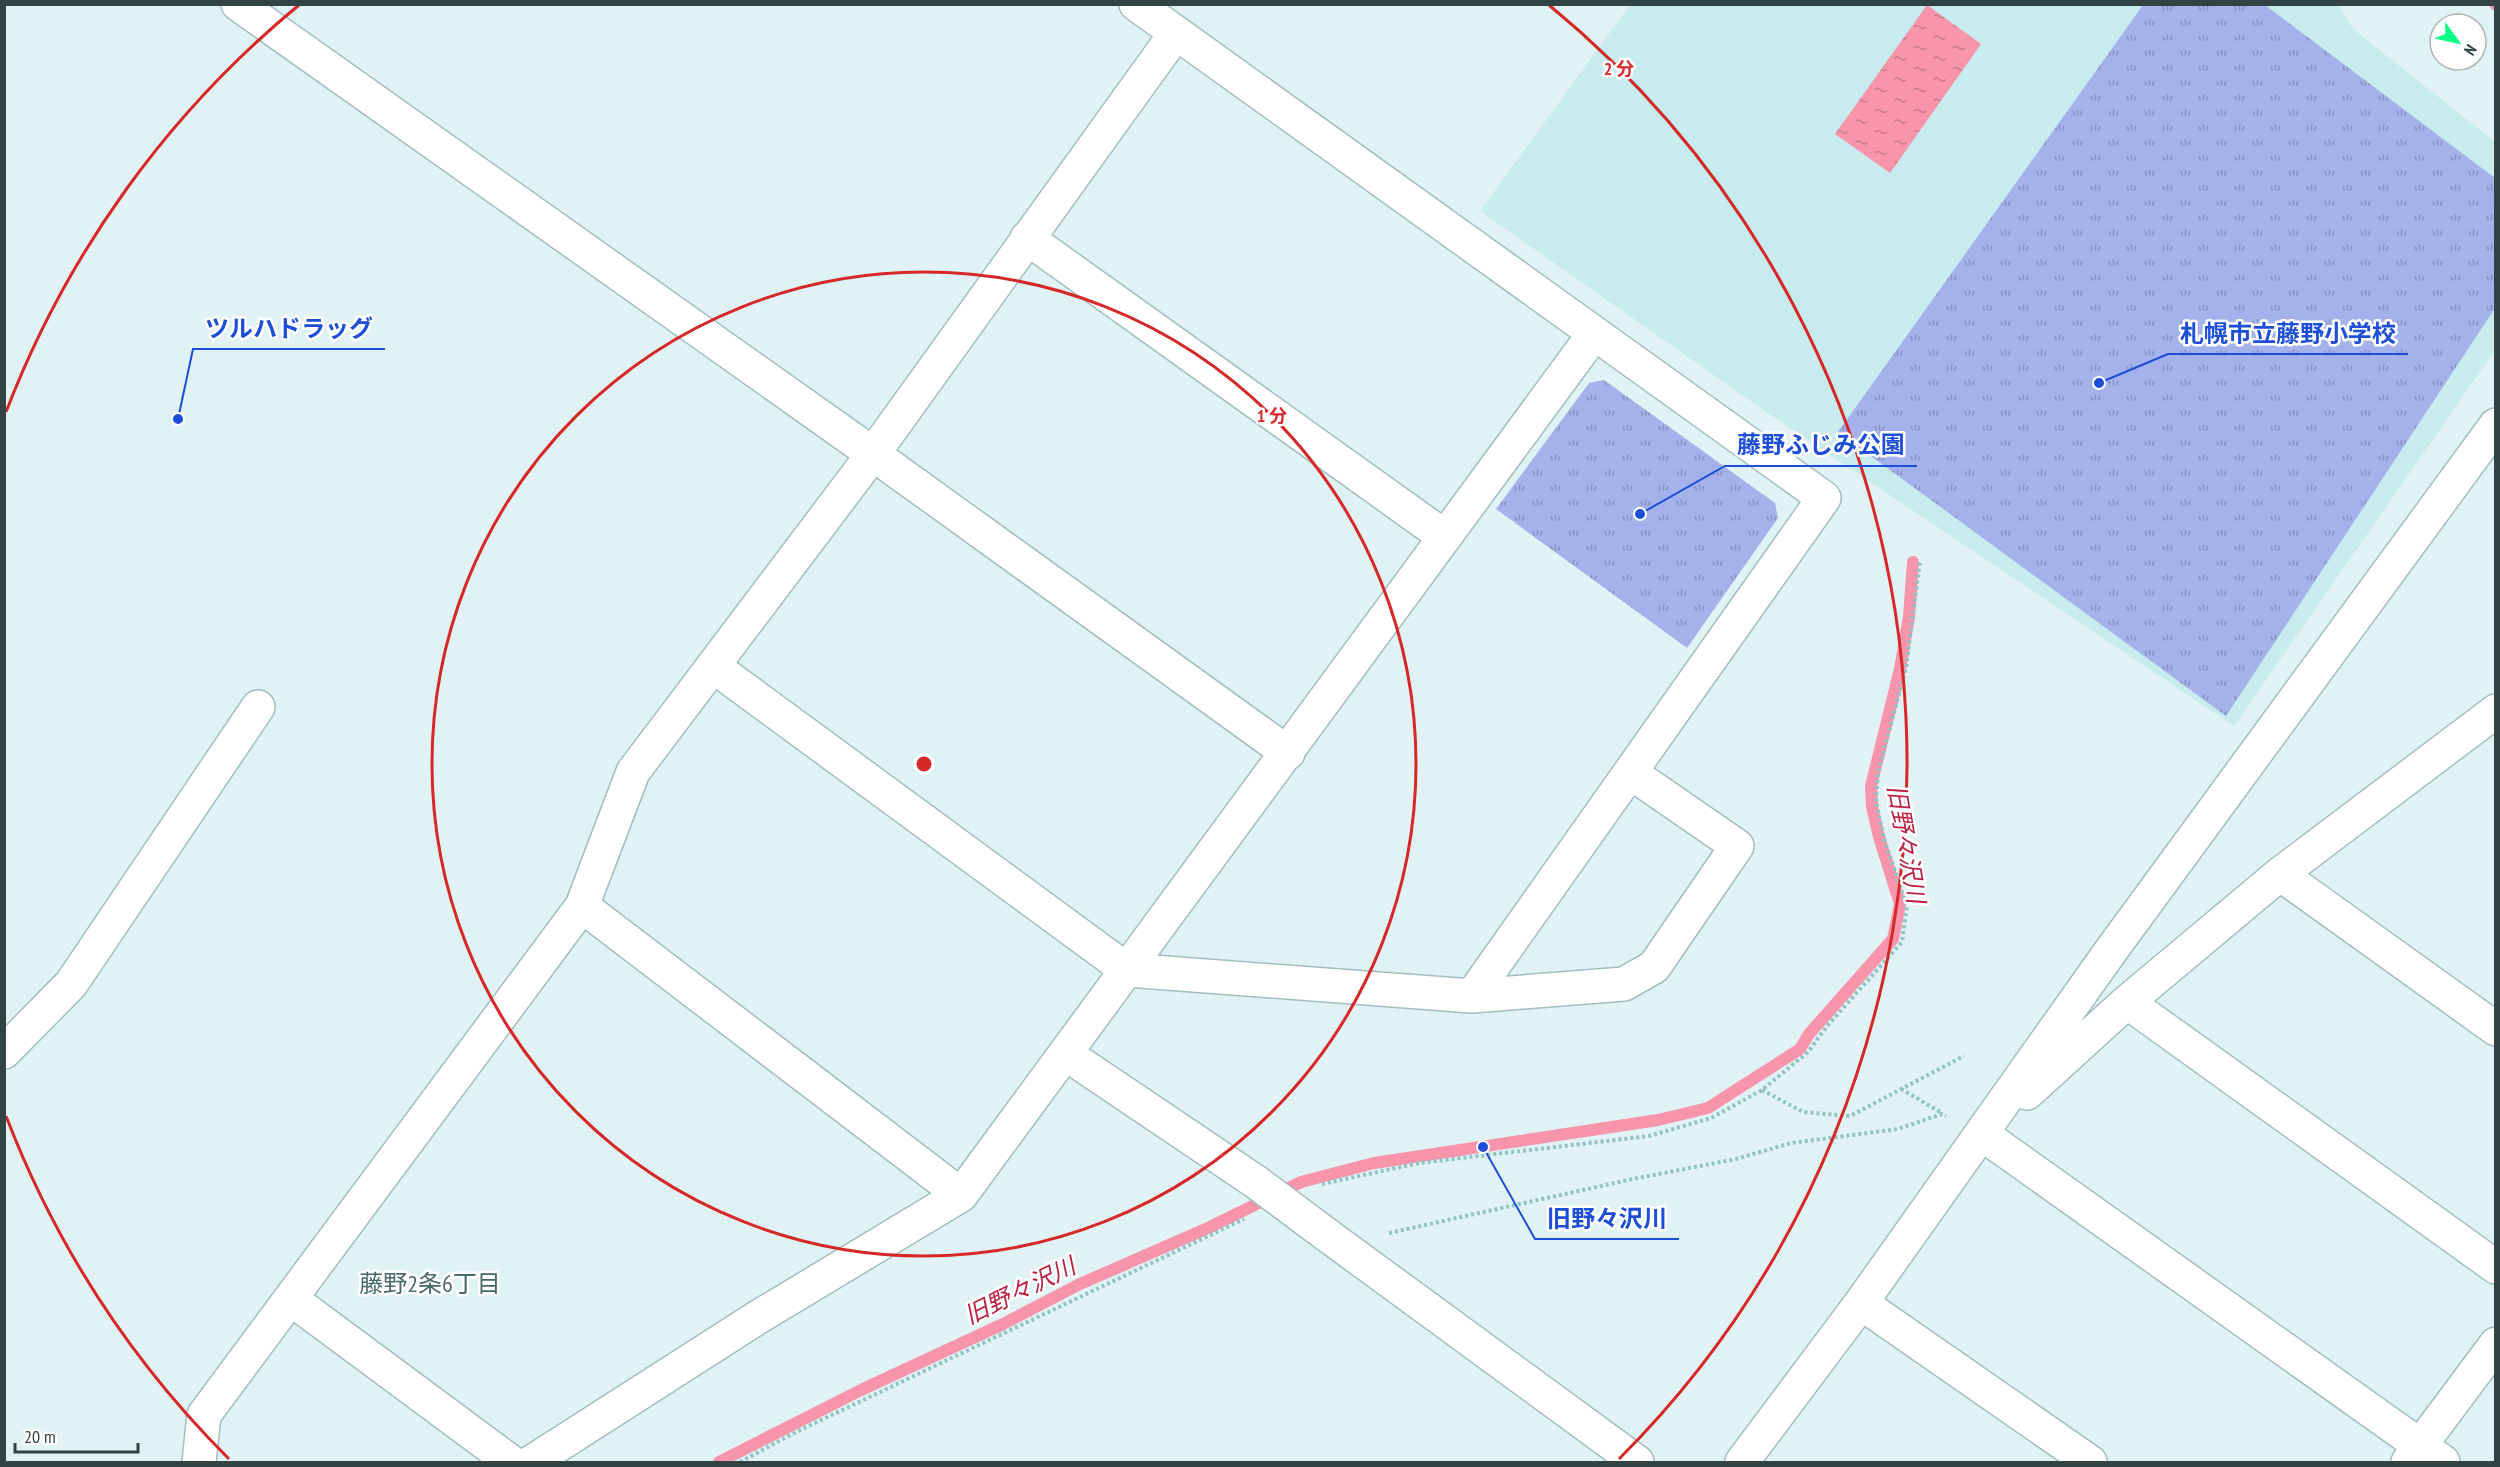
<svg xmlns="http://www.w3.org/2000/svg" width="2500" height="1467" font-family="'PT Sans Narrow','Noto Sans JP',sans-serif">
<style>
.education{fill:#c8ebee}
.grass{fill:url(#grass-tufts)}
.water{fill:url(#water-ripples)}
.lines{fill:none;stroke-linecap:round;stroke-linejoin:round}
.stream{stroke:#f894ac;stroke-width:12}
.minor-casing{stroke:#a3bebe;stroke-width:36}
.path{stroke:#92c2c2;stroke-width:4;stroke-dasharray:3 3;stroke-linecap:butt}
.minor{stroke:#fff;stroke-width:33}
.minor-bridge-casing{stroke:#a3bebe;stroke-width:36;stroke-linecap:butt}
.minor-bridge{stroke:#fff;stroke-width:33}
.ring{fill:none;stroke:#d62828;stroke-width:3}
.labels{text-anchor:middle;stroke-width:5;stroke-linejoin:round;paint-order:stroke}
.water-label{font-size:24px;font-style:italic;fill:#ba2042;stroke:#fff}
.neighbourhood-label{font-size:24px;fill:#476866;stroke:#fff}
.centre{fill:#d62828;stroke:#fff;stroke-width:3}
.ring-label{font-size:18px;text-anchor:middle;font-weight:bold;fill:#d62828;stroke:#fff;stroke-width:5;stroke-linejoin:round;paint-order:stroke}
.leader{fill:none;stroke:#1d4ed8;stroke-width:2}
.callout-dot{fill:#1d4ed8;stroke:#fff;stroke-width:2}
.callout-label{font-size:24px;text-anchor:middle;font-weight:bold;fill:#1d4ed8;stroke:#fff;stroke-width:5;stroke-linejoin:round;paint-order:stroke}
</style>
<defs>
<pattern id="grass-tufts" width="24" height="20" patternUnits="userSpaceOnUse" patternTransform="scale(1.5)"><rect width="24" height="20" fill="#a4b2ec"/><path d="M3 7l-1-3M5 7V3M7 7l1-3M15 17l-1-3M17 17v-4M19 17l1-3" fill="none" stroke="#8692c1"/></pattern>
<pattern id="water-ripples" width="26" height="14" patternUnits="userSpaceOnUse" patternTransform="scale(1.5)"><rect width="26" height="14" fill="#f894ac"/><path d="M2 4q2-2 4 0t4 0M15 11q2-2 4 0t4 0" fill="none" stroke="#c97a8e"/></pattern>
</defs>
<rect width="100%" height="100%" fill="#e0f2f3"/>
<!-- education -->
<path class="education" d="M 1630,5 L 2339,5 L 2353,29 L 2495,142 L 2495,350 L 2234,726 L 1772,416 L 1480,211 Z"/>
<!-- grass -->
<path class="grass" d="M 2143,5 L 2265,5 L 2495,178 L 2495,308 L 2226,716 L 1838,432 Z
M 1604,380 L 1775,503 L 1778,518 L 1687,648 L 1496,509 L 1589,383 Z"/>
<!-- water -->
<path class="water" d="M 1927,5 L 1981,44 L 1890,173 L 1835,134 Z"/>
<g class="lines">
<!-- stream -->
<path class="stream" d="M 2495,4 L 2496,5
M 719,1462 L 861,1390 L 1001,1325 L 1080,1284 L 1208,1228 L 1301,1182 L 1374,1163 L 1658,1120 L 1708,1108 L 1800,1049 L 1809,1034 L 1893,939 L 1900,904 L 1879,837 L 1872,807 L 1871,786 L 1900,669 L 1909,617 L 1913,562"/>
<defs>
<path id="minor" d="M 238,4 L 873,454 L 1288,753
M 1136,4 L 1824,498 L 1472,996
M 1027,238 L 1445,537
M 713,666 L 1127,970 L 1472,996 L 1624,984 L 1654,967 L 1737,846 L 1631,773
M 2280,874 L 2496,1029
M 582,906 L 633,772 L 873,454 L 1176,33
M 2127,1002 L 2496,1267
M 4,1052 L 71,984 L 258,707
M 1066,1054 L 1256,1182
M 2027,1093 L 2127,1002 L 2280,874 L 2496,711
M 1982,1134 L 2443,1462
M 1327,1235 L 1637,1462
M 291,1299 L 511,1462
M 1861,1303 L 2090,1462
M 199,1462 L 204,1415 L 582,906 L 961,1195
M 532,1462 L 760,1316 L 961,1195 L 1594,334
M 1742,1462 L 1861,1303 L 2110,952 L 2496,425
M 2408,1462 L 2496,1344"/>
</defs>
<!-- minor casing -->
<use href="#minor" class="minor-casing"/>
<!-- path -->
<path class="path" d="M 1901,1089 L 1942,1113
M 1762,1090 L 1803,1112 L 1850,1116 L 1964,1056
M 1322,1184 L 1419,1163 L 1649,1136 L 1711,1118 L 1762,1090 L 1808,1052 L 1827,1026 L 1902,942 L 1907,906 L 1884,839 L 1876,801 L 1878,772 L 1906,668 L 1920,560
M 1389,1233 L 1628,1180 L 1736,1159 L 1791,1143 L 1898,1129 L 1942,1114 L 1946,1116
M 740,1462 L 796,1432 L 1244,1219"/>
<!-- minor -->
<use href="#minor" class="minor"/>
<defs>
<path id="minor-bridge" d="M 1256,1182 L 1327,1235"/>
</defs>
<!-- minor-bridge casing -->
<use href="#minor-bridge" class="minor-bridge-casing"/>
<!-- minor-bridge -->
<use href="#minor-bridge" class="minor-bridge"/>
</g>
<!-- distance rings -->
<g class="ring">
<circle cx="924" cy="764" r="492"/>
<path d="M229 1459A983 983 0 0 1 6 1116M6 412A983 983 0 0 1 299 5M1549 5A983 983 0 0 1 1619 1459"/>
</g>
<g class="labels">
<!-- water labels -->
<g class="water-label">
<text transform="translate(1906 844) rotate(80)" y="8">旧野々沢川</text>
<text transform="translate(1020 1291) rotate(-26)" y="8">旧野々沢川</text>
</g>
<!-- neighbourhood labels -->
<g class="neighbourhood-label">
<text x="430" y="1292">藤野2条6丁目</text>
</g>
</g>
<circle cx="924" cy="764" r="9" class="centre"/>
<g class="ring-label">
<text x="1619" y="75">2 分</text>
<text x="1272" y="422">1 分</text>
</g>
<!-- callouts -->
<path class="leader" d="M178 419L193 349H385M2099 383L2168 354H2408M1640 514L1725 466H1917M1483 1147L1535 1239H1679"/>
<g class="callout-dot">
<circle cx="178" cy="419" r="6"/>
<circle cx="2099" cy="383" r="6"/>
<circle cx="1640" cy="514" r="6"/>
<circle cx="1483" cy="1147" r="6"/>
</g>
<g class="callout-label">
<text x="289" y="337">ツルハドラッグ</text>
<text x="2288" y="342">札幌市立藤野小学校</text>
<text x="1821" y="453">藤野ふじみ公園</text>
<text x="1607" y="1227">旧野々沢川</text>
</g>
<!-- border -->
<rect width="2500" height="1467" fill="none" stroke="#314443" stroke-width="12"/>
<!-- north arrow -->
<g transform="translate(2458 42) rotate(123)"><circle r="28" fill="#ffffff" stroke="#adb4b4" stroke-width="1.5"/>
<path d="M0-4.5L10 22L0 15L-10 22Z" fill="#0bff86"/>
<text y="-9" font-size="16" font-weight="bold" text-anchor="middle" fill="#314443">N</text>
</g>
<!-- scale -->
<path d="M15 1443v9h123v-9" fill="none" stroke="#314443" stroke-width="3"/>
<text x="24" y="1443" font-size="18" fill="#314443" stroke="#ffffff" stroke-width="4.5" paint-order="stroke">20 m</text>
</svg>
